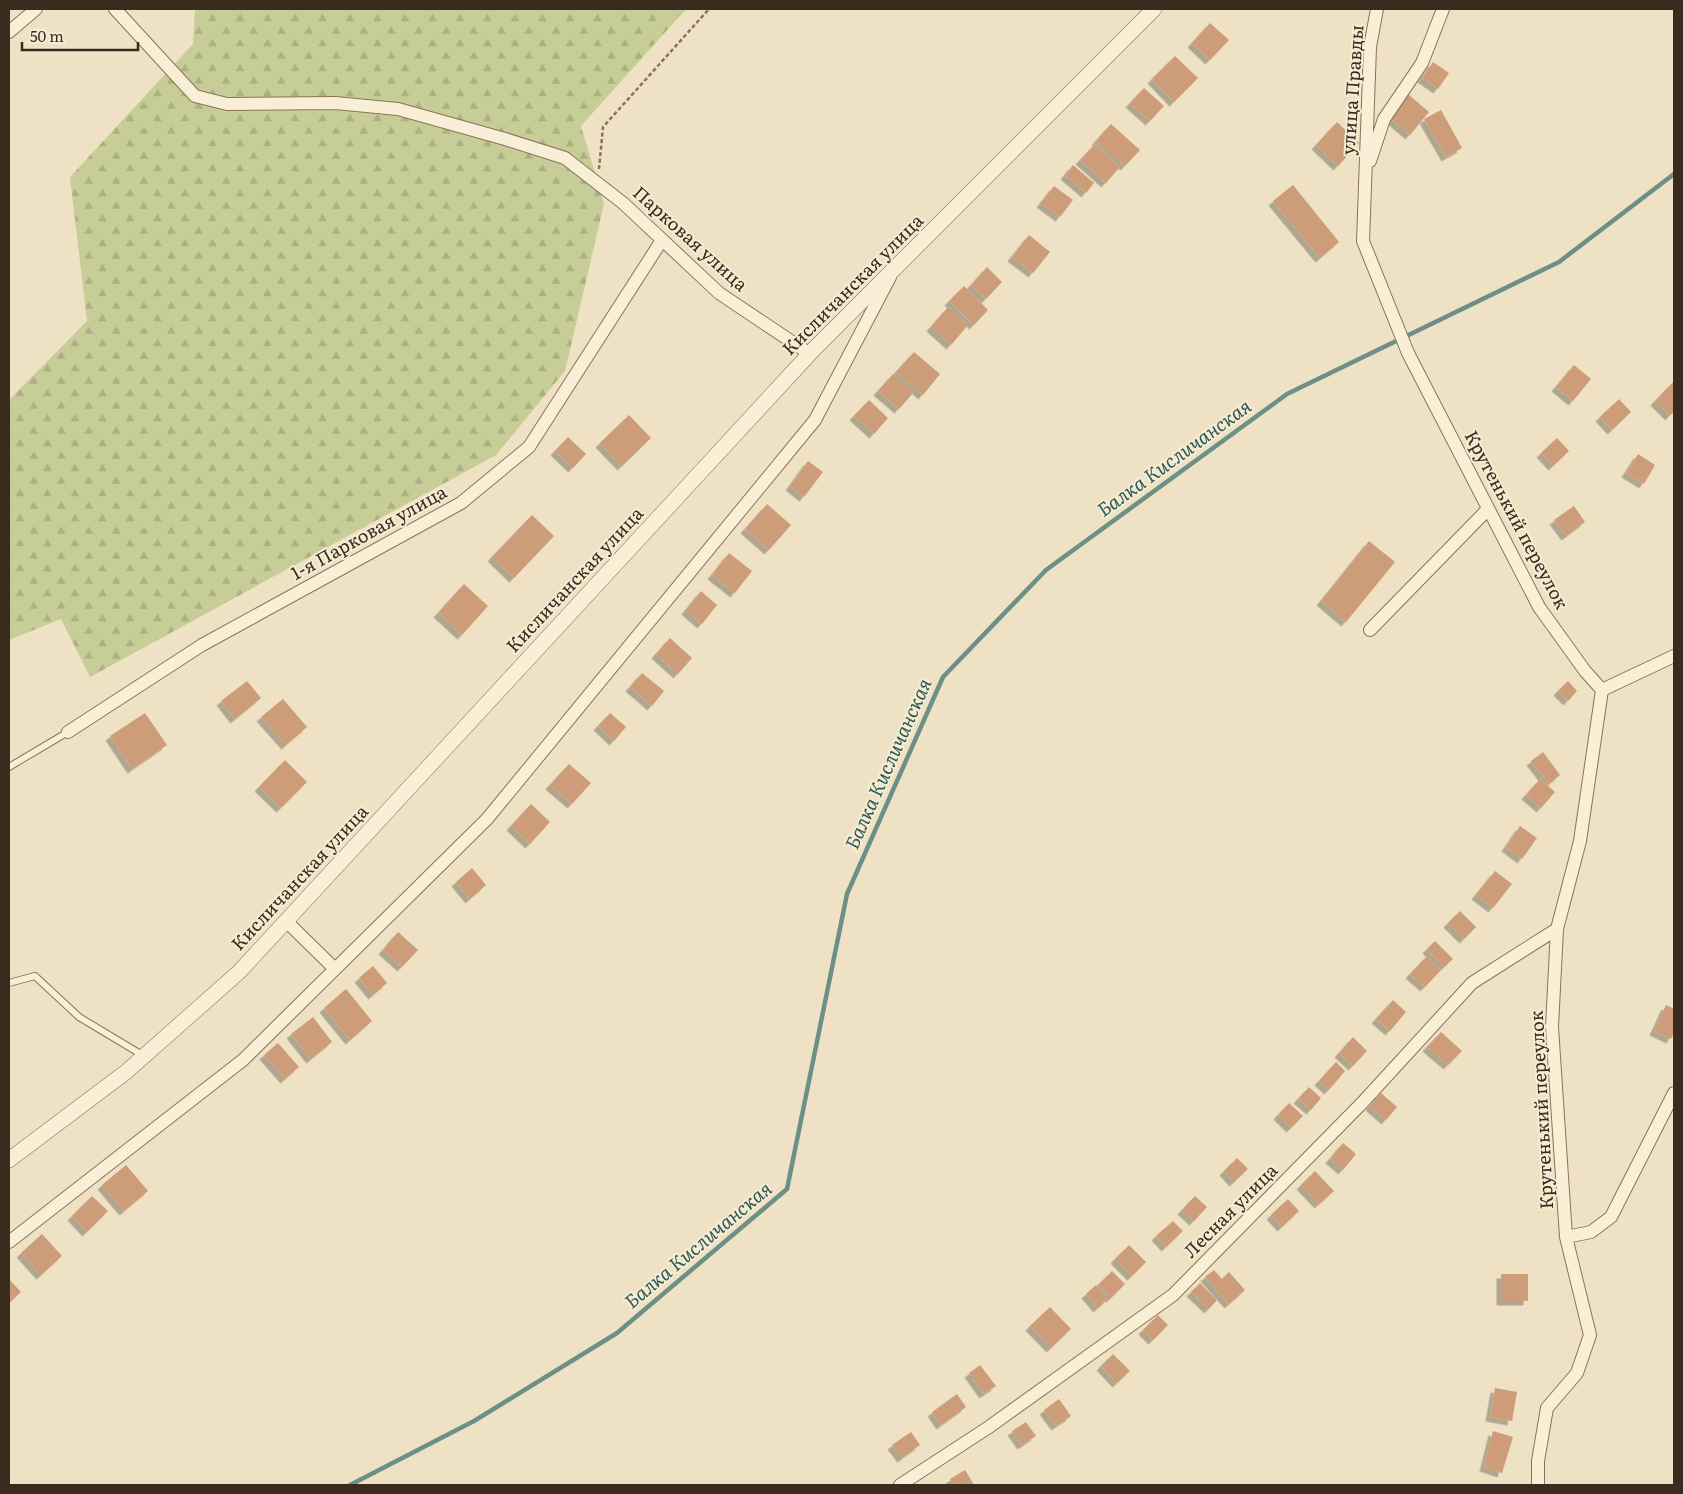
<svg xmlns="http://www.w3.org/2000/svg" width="1683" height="1494" font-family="Literata,serif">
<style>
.forest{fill:url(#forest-firs)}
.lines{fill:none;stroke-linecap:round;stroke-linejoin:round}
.stream{stroke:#6c9087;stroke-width:4.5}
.building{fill:#cd9c79;filter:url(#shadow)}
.service-casing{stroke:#89735a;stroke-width:8}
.minor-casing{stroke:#89735a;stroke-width:14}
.tertiary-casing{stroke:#89735a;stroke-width:16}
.path{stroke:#89735a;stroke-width:2.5;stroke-dasharray:4 2.5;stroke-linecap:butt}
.service{stroke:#f9efd7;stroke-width:6}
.minor{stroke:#f9efd7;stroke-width:12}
.tertiary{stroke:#f9efd7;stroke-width:15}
.labels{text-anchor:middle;stroke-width:4;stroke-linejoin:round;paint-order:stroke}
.street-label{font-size:18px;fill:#392b1e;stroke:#f6ecd3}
.water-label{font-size:19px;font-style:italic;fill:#2d5956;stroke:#f6ecd3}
</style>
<defs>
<pattern id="forest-firs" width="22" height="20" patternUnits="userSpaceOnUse" patternTransform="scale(1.25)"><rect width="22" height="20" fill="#c7cd97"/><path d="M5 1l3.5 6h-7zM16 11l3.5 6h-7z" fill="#acb082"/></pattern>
<filter id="shadow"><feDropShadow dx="-4.5" dy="4.5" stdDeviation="0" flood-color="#0004"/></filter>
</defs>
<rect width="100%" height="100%" fill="#efe2c4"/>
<!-- forest -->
<path class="forest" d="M 195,9 L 686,9 L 581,126 L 604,204 L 565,371 L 496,455 L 90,677 L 61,619 L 9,640 L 9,400 L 87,321 L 70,177 L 193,44 Z"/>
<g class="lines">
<!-- stream -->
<path class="stream" d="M 350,1485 L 474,1421 L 617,1333 L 787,1189 L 847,894 L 943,677 L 1046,570 L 1287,394 L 1559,262 L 1674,174"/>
</g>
<!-- building -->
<path class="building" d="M 1210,23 L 1229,40 L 1210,60 L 1192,43 Z
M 1175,56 L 1198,78 L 1174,102 L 1152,79 Z
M 1433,62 L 1449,73 L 1438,89 L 1422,78 Z
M 1144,88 L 1164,106 L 1150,121 L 1130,103 Z
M 1408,94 L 1429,112 L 1410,135 L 1389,117 Z
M 1441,110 L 1462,148 L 1446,157 L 1424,119 Z
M 1337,122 L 1359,143 L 1338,166 L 1316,145 Z
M 1111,124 L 1140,150 L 1125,166 L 1096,141 Z
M 1095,144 L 1120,167 L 1106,183 L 1080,160 Z
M 1073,165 L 1094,183 L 1086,193 L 1065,175 Z
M 1293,185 L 1339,242 L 1320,258 L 1273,201 Z
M 1054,186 L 1073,200 L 1060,217 L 1041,203 Z
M 1029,235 L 1050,252 L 1033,273 L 1012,257 Z
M 987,267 L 1002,282 L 986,299 L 971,285 Z
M 964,286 L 988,310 L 974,325 L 949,301 Z
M 948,307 L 968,325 L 951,345 L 931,327 Z
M 914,352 L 940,374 L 923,395 L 896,372 Z
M 1574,365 L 1591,379 L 1573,401 L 1556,387 Z
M 893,374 L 914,392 L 899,409 L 878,391 Z
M 1673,382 L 1674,383 L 1674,411 L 1670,416 L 1655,401 Z
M 1619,399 L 1631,412 L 1612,430 L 1600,417 Z
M 869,400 L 888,418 L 874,434 L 854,416 Z
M 629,415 L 651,438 L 622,466 L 600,443 Z
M 568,437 L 586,454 L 573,468 L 555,451 Z
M 1557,438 L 1569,451 L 1553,466 L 1541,453 Z
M 1638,454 L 1655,465 L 1644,484 L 1626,473 Z
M 808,461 L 823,472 L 804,497 L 790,486 Z
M 767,504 L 791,525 L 769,550 L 745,529 Z
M 1574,506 L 1585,522 L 1566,536 L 1554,520 Z
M 532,515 L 554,536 L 514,578 L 492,557 Z
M 1369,541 L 1395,562 L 1346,622 L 1321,601 Z
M 729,553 L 752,571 L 735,593 L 712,575 Z
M 464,584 L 488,606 L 462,635 L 438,613 Z
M 701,591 L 717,605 L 702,624 L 686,610 Z
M 670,638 L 692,658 L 678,674 L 656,654 Z
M 642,673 L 664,691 L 652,706 L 630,687 Z
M 247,681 L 261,698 L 235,719 L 221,701 Z
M 1568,681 L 1577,691 L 1568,701 L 1558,691 Z
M 283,699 L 307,727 L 286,745 L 261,717 Z
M 145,713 L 167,745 L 132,769 L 110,736 Z
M 610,713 L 626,727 L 614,741 L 598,726 Z
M 1543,752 L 1560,775 L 1549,784 L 1531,761 Z
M 285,760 L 307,782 L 281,808 L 259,787 Z
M 569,764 L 591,783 L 572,804 L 550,785 Z
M 1540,779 L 1555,792 L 1541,808 L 1526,795 Z
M 531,804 L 550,822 L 530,844 L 511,826 Z
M 1520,826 L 1537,838 L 1522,859 L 1506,847 Z
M 472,868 L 486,885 L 470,899 L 456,882 Z
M 1495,871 L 1512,884 L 1493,908 L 1476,895 Z
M 1460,911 L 1476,927 L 1464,939 L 1448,923 Z
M 398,932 L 418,950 L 402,967 L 383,950 Z
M 1435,941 L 1453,959 L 1444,967 L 1427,949 Z
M 1427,956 L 1441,970 L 1425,987 L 1410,974 Z
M 373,966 L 387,983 L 373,995 L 359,978 Z
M 346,989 L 372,1021 L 350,1040 L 324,1008 Z
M 1393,1000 L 1406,1012 L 1390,1031 L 1376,1019 Z
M 1666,1005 L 1674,1009 L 1674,1033 L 1671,1039 L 1654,1031 Z
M 313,1017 L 332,1042 L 311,1059 L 291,1034 Z
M 1441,1032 L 1462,1051 L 1448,1065 L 1427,1047 Z
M 1353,1037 L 1367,1051 L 1353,1066 L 1339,1053 Z
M 278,1043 L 299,1067 L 285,1079 L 264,1055 Z
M 1336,1062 L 1345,1071 L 1329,1090 L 1319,1081 Z
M 1309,1087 L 1321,1098 L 1311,1110 L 1298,1099 Z
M 1381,1093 L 1397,1107 L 1386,1120 L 1370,1106 Z
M 1289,1103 L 1303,1116 L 1291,1128 L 1278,1115 Z
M 1343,1143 L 1356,1154 L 1343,1170 L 1330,1159 Z
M 1237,1158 L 1248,1169 L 1234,1182 L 1224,1171 Z
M 126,1165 L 148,1191 L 124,1211 L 102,1185 Z
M 1315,1171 L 1334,1191 L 1319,1204 L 1301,1185 Z
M 92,1196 L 108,1211 L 87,1232 L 72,1216 Z
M 1195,1196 L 1207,1207 L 1194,1221 L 1182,1210 Z
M 1288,1199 L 1299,1211 L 1282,1227 L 1271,1215 Z
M 1173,1221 L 1183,1231 L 1166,1247 L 1156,1236 Z
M 42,1234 L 62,1256 L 41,1275 L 21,1253 Z
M 1129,1245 L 1146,1262 L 1132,1276 L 1115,1259 Z
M 1214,1270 L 1222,1279 L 1229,1272 L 1245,1290 L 1229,1304 L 1205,1277 Z
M 1112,1271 L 1125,1284 L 1111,1298 L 1098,1285 Z
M 1501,1274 L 1528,1274 L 1528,1301 L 1501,1301 Z
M 9,1279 L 21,1292 L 9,1303 Z
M 1200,1283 L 1217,1300 L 1209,1309 L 1191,1292 Z
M 1096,1285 L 1108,1299 L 1098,1308 L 1086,1294 Z
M 1050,1307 L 1071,1329 L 1051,1348 L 1030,1326 Z
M 1158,1315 L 1168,1325 L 1153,1340 L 1143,1330 Z
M 1113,1354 L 1130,1371 L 1117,1383 L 1101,1366 Z
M 980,1365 L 996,1386 L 984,1394 L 969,1373 Z
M 1495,1388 L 1517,1392 L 1512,1421 L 1490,1417 Z
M 957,1394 L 966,1407 L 941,1425 L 932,1412 Z
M 1059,1399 L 1071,1416 L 1056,1426 L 1044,1410 Z
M 1026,1422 L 1036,1436 L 1022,1445 L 1012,1431 Z
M 1493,1431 L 1513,1437 L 1502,1473 L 1484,1467 Z
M 911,1432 L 920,1445 L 902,1458 L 892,1445 Z
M 965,1470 L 974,1485 L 954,1485 L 950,1479 Z"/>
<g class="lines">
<defs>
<path id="service" d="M 9,767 L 68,732
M 9,983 L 35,976 L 79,1017 L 144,1056"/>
<path id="minor" d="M 115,9 L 195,96 L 227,104 L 335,103 L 398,109 L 505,139 L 565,158 L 623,203 L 719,293 L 810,354
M 1377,9 L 1370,47 L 1363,241 L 1408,353 L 1539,607 L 1585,671 L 1602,690 L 1580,841 L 1557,929 L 1552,1027 L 1566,1237 L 1590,1335 L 1577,1373 L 1547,1408 L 1538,1461 L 1538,1485
M 9,32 L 36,9
M 1370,161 L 1384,119 L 1422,63 L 1443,9
M 1370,630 L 1488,509
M 1602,690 L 1674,656
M 68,732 L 202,645 L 461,503 L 529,447 L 662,240
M 286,921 L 335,969
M 1566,1237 L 1591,1232 L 1611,1217 L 1674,1093
M 9,1242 L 243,1060 L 487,819 L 815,420 L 890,277
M 900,1485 L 989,1427 L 1173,1295 L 1363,1102 L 1472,983 L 1557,929"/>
<path id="tertiary" d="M 9,1160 L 126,1072 L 239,972 L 815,348 L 1154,9"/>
</defs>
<!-- service casing -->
<use href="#service" class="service-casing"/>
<!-- minor casing -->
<use href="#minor" class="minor-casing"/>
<!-- tertiary casing -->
<use href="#tertiary" class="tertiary-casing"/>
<!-- path -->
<path class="path" d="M 599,169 L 603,127 L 709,9"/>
<!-- service -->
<use href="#service" class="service"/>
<!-- minor -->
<use href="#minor" class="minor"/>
<!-- tertiary -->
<use href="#tertiary" class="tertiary"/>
</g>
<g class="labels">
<!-- street labels -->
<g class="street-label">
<text transform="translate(1353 90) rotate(-86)" y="6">улица Правды</text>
<text transform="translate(690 239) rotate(42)" y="6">Парковая улица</text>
<text transform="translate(853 285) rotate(-45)" y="6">Кисличанская улица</text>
<text transform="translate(1516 520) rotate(62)" y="6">Крутенький переулок</text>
<text transform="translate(369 533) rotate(-29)" y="6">1-я Парковая улица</text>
<text transform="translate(575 580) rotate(-47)" y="6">Кисличанская улица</text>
<text transform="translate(300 878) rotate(-47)" y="6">Кисличанская улица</text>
<text transform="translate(1542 1110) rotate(-93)" y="6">Крутенький переулок</text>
<text transform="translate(1231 1211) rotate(-45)" y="6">Лесная улица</text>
</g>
<!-- water labels -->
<g class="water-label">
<text transform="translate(1174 458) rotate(-36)" y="7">Балка Кисличанская</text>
<text transform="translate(888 764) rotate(-66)" y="7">Балка Кисличанская</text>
<text transform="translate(698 1245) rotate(-40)" y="7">Балка Кисличанская</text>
</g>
</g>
<!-- border -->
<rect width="1683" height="1494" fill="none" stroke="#392b1e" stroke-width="20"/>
<!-- scale -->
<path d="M22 42v8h116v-8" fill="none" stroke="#392b1e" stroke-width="2.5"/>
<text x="30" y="42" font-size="15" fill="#392b1e" stroke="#f6ecd3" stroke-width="4" paint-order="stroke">50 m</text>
</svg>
